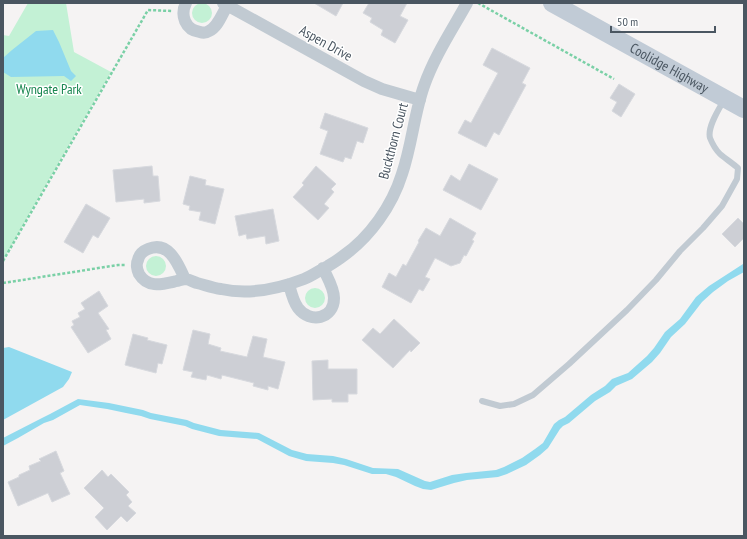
<svg xmlns="http://www.w3.org/2000/svg" width="747" height="539" font-family="'PT Sans Narrow',sans-serif">
<style>
.green{fill:#c3f1d5}
.water{fill:#90daee}
.building{fill:#cdcfd5;stroke:#d7d9de}
.lines{fill:none;stroke-linecap:round;stroke-linejoin:round}
.path{stroke:#7ad0a6;stroke-width:2.5;stroke-dasharray:3 2;stroke-linecap:butt}
.lane{stroke:#c1cad2;stroke-width:6}
.street{stroke:#c1cad2;stroke-width:12}
.secondary{stroke:#c1cbd6;stroke-width:18}
.labels{text-anchor:middle;stroke-width:3;stroke-linejoin:round;paint-order:stroke}
.street-label{font-size:14px;fill:#4a5661;stroke:#fff}
.park-label{font-size:14px;fill:#17864f;stroke:#fff}
</style>
<rect width="100%" height="100%" fill="#f5f3f3"/>
<!-- green -->
<path class="green" d="M192 13a10 10 0 1 1 20 0a10 10 0 1 1-20 0Z
M 28,3 L 66,3 L 74,52 L 111,72 L 35,204 L 3,261 L 3,35 L 9,36 Z
M146 266a10 10 0 1 1 20 0a10 10 0 1 1-20 0Z
M305 298a10 10 0 1 1 20 0a10 10 0 1 1-20 0Z"/>
<!-- water -->
<path class="water" d="M 53,30 L 59,42 L 71,71 L 76,76 L 71,81 L 64,76 L 11,77 L 3,72 L 3,58 L 12,50 L 36,31 Z
M 744,262 L 744,272 L 728,281 L 713,292 L 702,302 L 685,324 L 671,337 L 660,353 L 652,362 L 632,379 L 616,386 L 610,392 L 595,401 L 569,423 L 563,426 L 560,429 L 548,448 L 540,455 L 526,465 L 507,474 L 498,477 L 467,480 L 454,483 L 431,490 L 423,489 L 415,486 L 396,477 L 386,474 L 372,474 L 344,465 L 333,463 L 306,461 L 289,456 L 257,439 L 219,436 L 192,429 L 185,426 L 150,419 L 141,416 L 126,413 L 107,409 L 80,405 L 53,420 L 44,423 L 18,438 L 3,446 L 3,438 L 42,418 L 50,414 L 78,399 L 109,403 L 143,410 L 151,413 L 187,420 L 194,423 L 221,430 L 259,433 L 292,450 L 307,454 L 333,456 L 346,459 L 373,468 L 398,469 L 425,481 L 430,482 L 452,475 L 466,473 L 496,470 L 504,467 L 522,458 L 535,449 L 543,443 L 554,424 L 559,420 L 565,417 L 591,395 L 605,386 L 612,379 L 628,373 L 647,356 L 654,348 L 665,332 L 680,319 L 696,297 L 709,286 L 743,264 Z
M 9,347 L 72,372 L 69,379 L 63,387 L 3,420 L 3,348 Z"/>
<!-- building -->
<path class="building" d="M 314,3 L 343,3 L 336,16 Z
M 369,3 L 407,3 L 400,16 L 408,20 L 395,43 L 381,35 L 383,30 L 370,22 L 372,18 L 363,13 Z
M 492,48 L 530,68 L 522,83 L 526,85 L 499,135 L 494,132 L 486,147 L 458,133 L 465,120 L 471,123 L 498,73 L 483,65 Z
M 619,84 L 635,94 L 621,117 L 612,111 L 617,102 L 610,98 Z
M 325,113 L 368,128 L 363,143 L 357,141 L 351,159 L 345,157 L 343,162 L 320,154 L 328,131 L 320,128 Z
M 469,164 L 498,179 L 481,210 L 443,190 L 451,175 L 460,181 Z
M 152,166 L 153,176 L 158,176 L 160,201 L 144,203 L 144,199 L 116,202 L 113,170 Z
M 316,166 L 336,184 L 331,189 L 334,192 L 324,204 L 329,208 L 318,220 L 293,197 L 304,185 L 302,183 Z
M 190,176 L 206,180 L 205,185 L 224,189 L 215,224 L 199,220 L 201,212 L 189,210 L 190,206 L 183,204 Z
M 86,204 L 110,218 L 98,238 L 93,235 L 83,253 L 64,242 Z
M 273,209 L 279,241 L 266,244 L 265,236 L 247,239 L 246,234 L 239,236 L 235,216 Z
M 450,218 L 476,233 L 472,240 L 474,241 L 466,256 L 464,255 L 460,263 L 451,266 L 435,258 L 425,277 L 430,279 L 423,291 L 419,289 L 411,303 L 382,287 L 389,273 L 396,277 L 403,264 L 406,266 L 419,242 L 418,241 L 426,228 L 440,236 Z
M 738,218 L 744,224 L 744,238 L 735,247 L 722,234 Z
M 99,291 L 108,306 L 98,313 L 109,329 L 106,330 L 111,339 L 88,353 L 71,327 L 74,325 L 72,321 L 80,317 L 78,313 L 85,309 L 81,303 Z
M 394,319 L 420,343 L 411,352 L 410,350 L 393,368 L 362,340 L 373,328 L 380,334 Z
M 193,330 L 210,334 L 208,344 L 221,348 L 220,351 L 247,357 L 253,336 L 267,339 L 263,357 L 285,362 L 278,389 L 268,386 L 268,390 L 253,386 L 254,383 L 222,375 L 221,379 L 207,375 L 206,380 L 191,377 L 193,372 L 183,370 Z
M 133,334 L 148,338 L 147,340 L 167,345 L 162,364 L 158,363 L 156,373 L 125,365 Z
M 328,360 L 328,369 L 357,369 L 357,394 L 348,394 L 348,402 L 332,402 L 332,399 L 313,400 L 312,361 Z
M 56,451 L 64,471 L 60,473 L 70,494 L 52,502 L 48,493 L 18,506 L 8,482 L 19,477 L 19,475 L 30,470 L 29,466 L 41,461 L 39,459 Z
M 102,470 L 108,477 L 111,474 L 129,492 L 126,495 L 132,502 L 128,506 L 136,513 L 127,522 L 121,516 L 107,530 L 95,517 L 104,508 L 84,488 Z"/>
<g class="lines">
<!-- path -->
<path class="path" d="M 478,3 L 614,79
M 3,261 L 148,10 L 172,11
M 3,283 L 118,265 L 125,265"/>
<!-- lane -->
<path class="lane" d="M 482,401 L 500,406 L 514,404 L 533,395 L 569,364 L 627,310 L 656,280 L 680,251 L 703,228 L 722,206 L 737,179 L 738,168 C 732,163 726,159 720,154 C 716,150 712,143 710,138 C 707,127 719,109 724,100"/>
<!-- street -->
<path class="street" d="M 186,3 C 180,15 185,30 200,32 C 203,33 206,33 209,31 C 218,27 222,14 227,6
M 223,3 L 364,81 L 382,89 L 420,100
M 185,279 C 178,264 169,240 148,249 C 143,251 139,255 138,260 C 136,264 137,270 139,274 C 148,289 163,284 177,281 C 180,280 183,279 186,279 C 190,280 194,282 197,283 C 205,285 213,288 221,289 C 248,295 278,289 304,279 C 312,276 320,270 328,266 C 333,263 338,260 343,256 C 370,237 392,206 402,174 C 412,145 414,114 424,86 C 434,57 452,30 467,3
M 289,284 C 291,292 293,301 298,308 C 310,324 334,319 334,298 C 334,288 327,277 323,268"/>
<!-- secondary -->
<path class="secondary" id="s1" d="M 552,3 L 744,109"/>
</g>
<g class="labels">
<!-- street labels -->
<g class="street-label">
<text transform="translate(326 43) rotate(29)" y="5">Aspen Drive</text>
<text dy="5" stroke="none"><textPath href="#s1" startOffset="134">Coolidge Highway</textPath></text>
<text transform="translate(393 141) rotate(-75)" y="5">Buckthorn Court</text>
</g>
<!-- park labels -->
<g class="park-label">
<text x="49" y="94">Wyngate Park</text>
</g>
</g>
<!-- border -->
<rect width="747" height="539" fill="none" stroke="#4a5661" stroke-width="8"/>
<!-- scale -->
<path d="M611 26v6h104v-6" fill="none" stroke="#4a5661" stroke-width="2"/>
<text x="617" y="26" font-size="12" fill="#4a5661" stroke="#ffffff" stroke-width="3" paint-order="stroke">50 m</text>
</svg>
